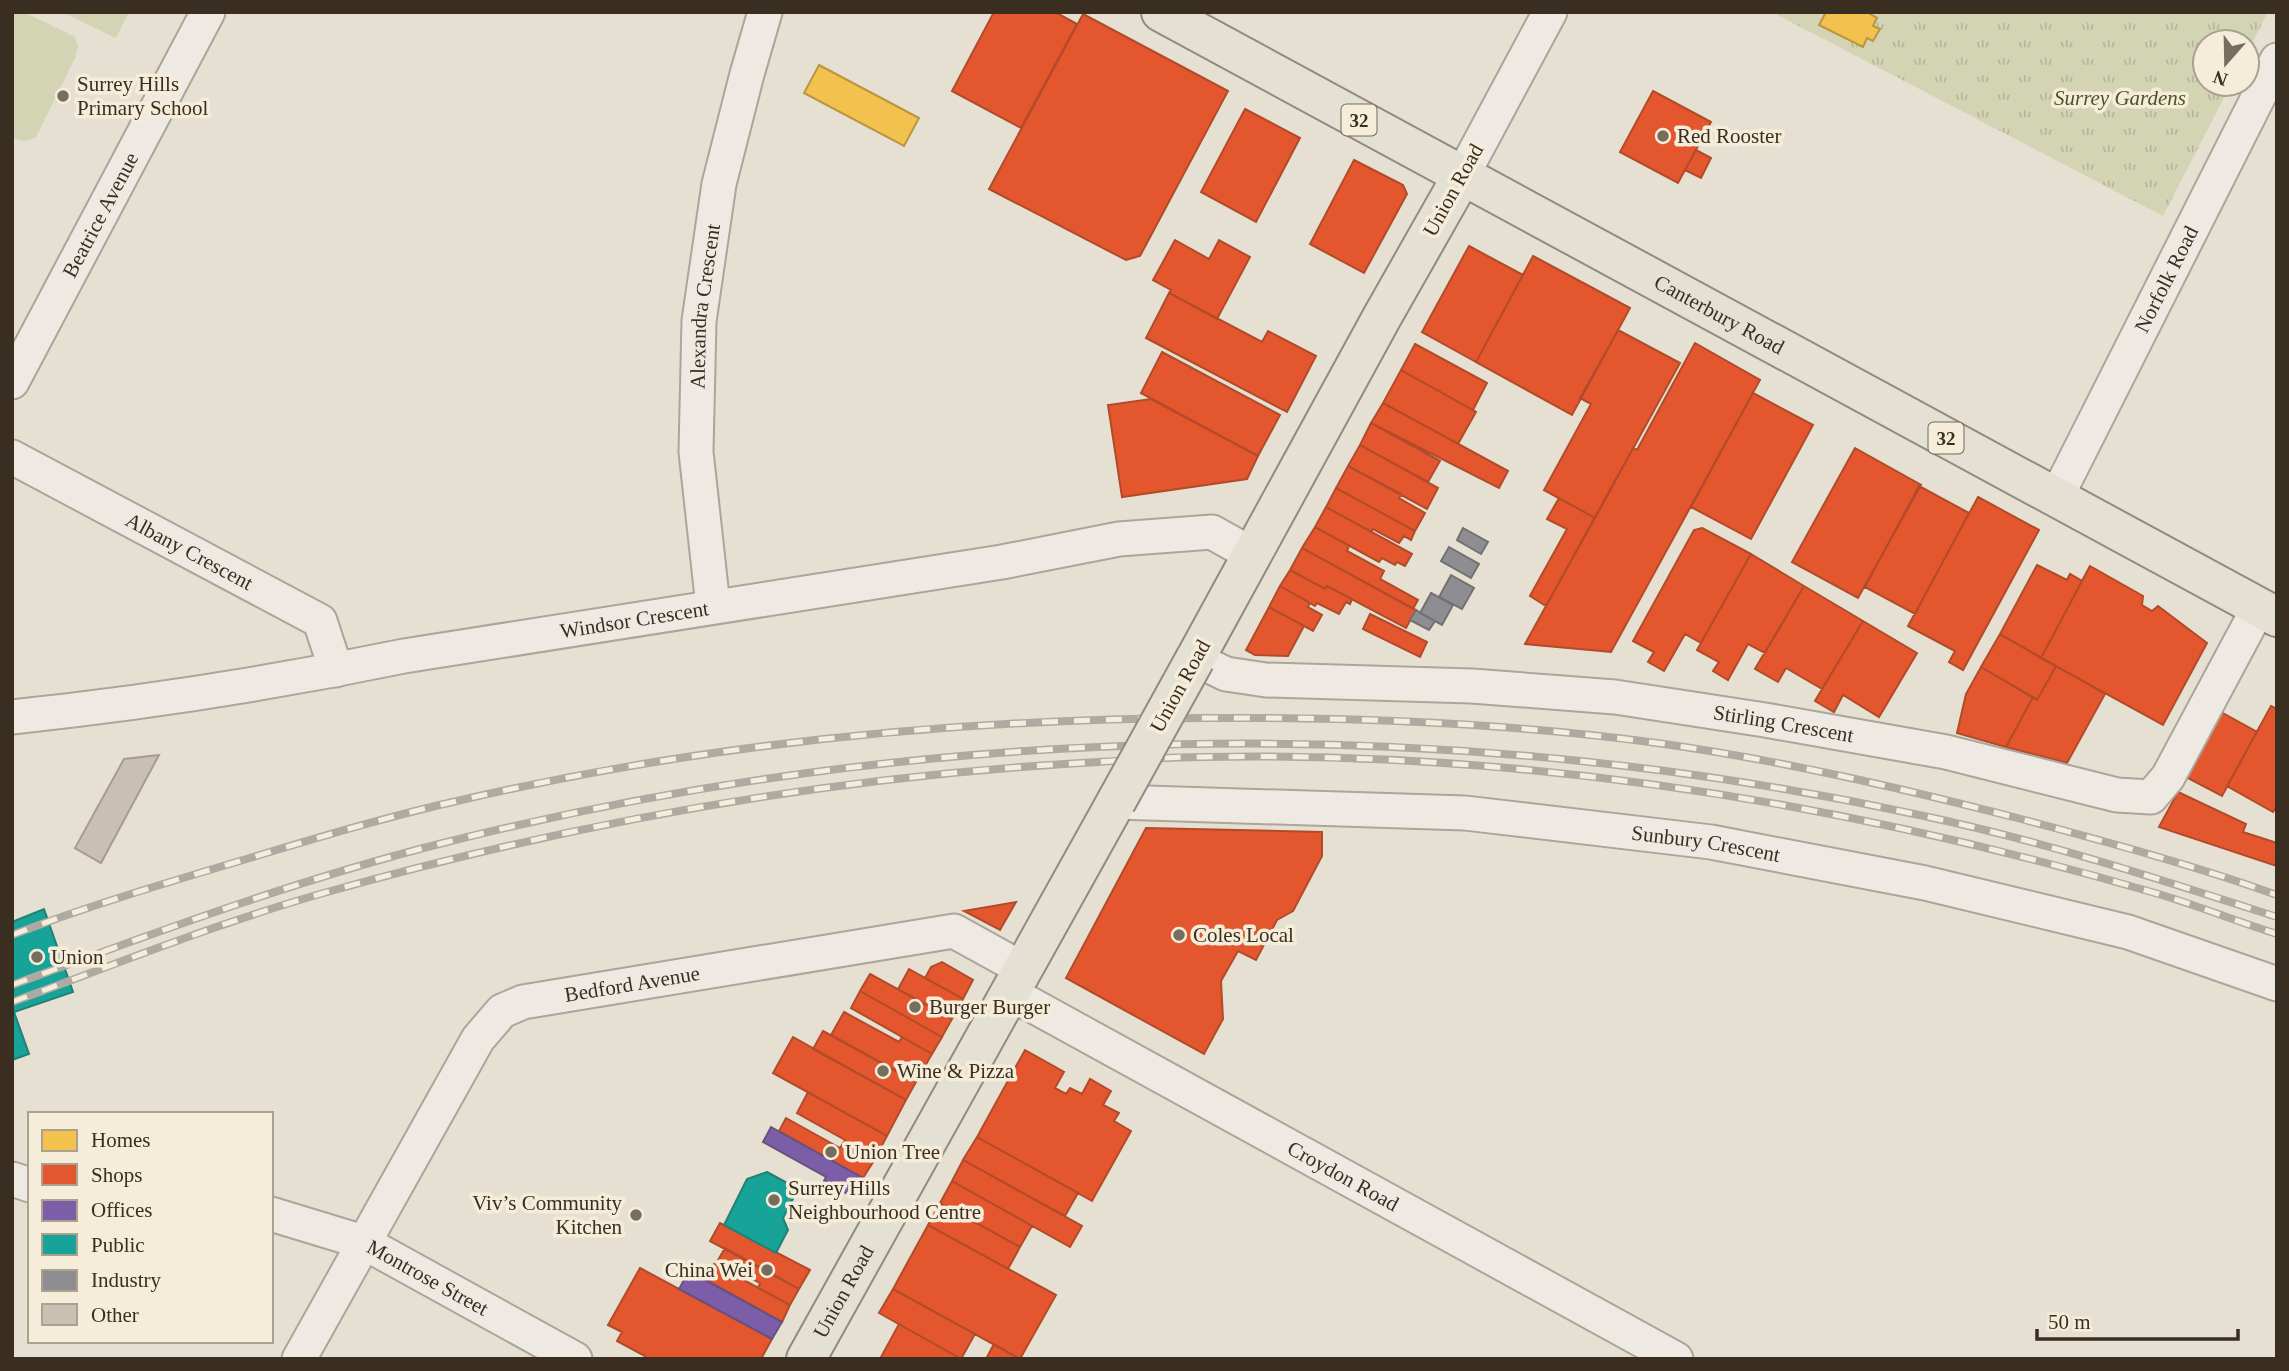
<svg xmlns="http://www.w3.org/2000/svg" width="2289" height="1371" font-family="'Times New Roman',serif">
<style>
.grass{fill:url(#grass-tufts)}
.pitch{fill:#d3d4b4}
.homes{fill:#f2c14e;stroke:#bb9540;stroke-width:2}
.shops{fill:#e4572e;stroke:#b14b2a;stroke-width:2}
.offices{fill:#7b5ea7;stroke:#68507f;stroke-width:2}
.public{fill:#17a398;stroke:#228074;stroke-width:2}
.industry{fill:#8d8d92;stroke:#747070;stroke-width:2}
.building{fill:#c9bfb2;stroke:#a69c90;stroke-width:2}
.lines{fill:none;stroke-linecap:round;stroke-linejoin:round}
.minor-casing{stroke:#aba59a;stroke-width:37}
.major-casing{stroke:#908a80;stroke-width:42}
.minor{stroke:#eeeae3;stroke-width:33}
.major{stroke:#e5e0d4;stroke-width:38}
.rail-casing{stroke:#aeaaa2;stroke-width:8}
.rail{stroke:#f5edd9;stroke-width:5;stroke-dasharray:16;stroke-linecap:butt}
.major-bridge-casing{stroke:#908a80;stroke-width:42;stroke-linecap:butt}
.major-bridge{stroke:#e5e0d4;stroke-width:38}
.poi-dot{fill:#766c5f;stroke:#f5edd9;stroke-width:2.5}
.labels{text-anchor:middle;stroke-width:7;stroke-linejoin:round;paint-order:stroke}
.shield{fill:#f5edd9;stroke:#726758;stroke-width:2}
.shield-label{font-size:19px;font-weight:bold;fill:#3a2e21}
.poi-label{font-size:21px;fill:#3a2e21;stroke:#f5edd9;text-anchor:start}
.park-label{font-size:21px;font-style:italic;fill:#495529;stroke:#f5edd9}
.street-label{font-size:21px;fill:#3a2e21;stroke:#f5edd9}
</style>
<defs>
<pattern id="grass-tufts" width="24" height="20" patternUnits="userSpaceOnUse" patternTransform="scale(1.75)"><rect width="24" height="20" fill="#d3d4b4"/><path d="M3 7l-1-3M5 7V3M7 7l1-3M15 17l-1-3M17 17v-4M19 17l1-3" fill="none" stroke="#b6b69a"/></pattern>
</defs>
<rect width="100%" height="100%" fill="#e5e0d1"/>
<!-- grass -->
<path class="grass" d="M 1772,12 L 2268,12 L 2247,53 L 2247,42 L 2205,42 L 2205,84 L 2231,84 L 2163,216 Z"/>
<!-- pitch -->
<path class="pitch" d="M 12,12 L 24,12 L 75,37 L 78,47 L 75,58 L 36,137 C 27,142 22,141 12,138 Z
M 62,12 L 129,12 L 116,38 Z"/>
<!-- homes -->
<path class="homes" d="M 1826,12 L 1867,12 L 1877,18 L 1873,26 L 1880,29 L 1873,41 L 1867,38 L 1863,47 L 1819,25 Z
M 819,65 L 919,118 L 904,146 L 804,93 Z"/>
<!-- shops -->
<path class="shops" d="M 994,12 L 1055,12 L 1077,24 L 1021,128 L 952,91 Z
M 1083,14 L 1228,91 L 1140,256 L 1126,260 L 989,189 Z
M 1653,91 L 1711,122 L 1678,183 L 1620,152 Z
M 1245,109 L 1300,138 L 1256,222 L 1201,192 Z
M 1696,150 L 1711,158 L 1701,178 L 1685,170 Z
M 1354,160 L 1403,185 L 1407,194 L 1364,273 L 1310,244 Z
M 1175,240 L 1209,259 L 1219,240 L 1250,257 L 1217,319 L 1169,293 L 1171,290 L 1153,280 Z
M 1469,246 L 1523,275 L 1476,362 L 1422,332 Z
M 1533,256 L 1630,308 L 1572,415 L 1476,362 Z
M 1169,293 L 1262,342 L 1268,331 L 1316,356 L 1287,412 L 1146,338 Z
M 1618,330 L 1680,363 L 1595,518 L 1544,490 L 1591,404 L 1580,398 Z
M 1695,343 L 1760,380 L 1611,652 L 1525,644 L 1633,448 L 1637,450 Z
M 1415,344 L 1487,383 L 1473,410 L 1401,370 Z
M 1162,352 L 1280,415 L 1258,456 L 1141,393 Z
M 1401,370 L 1476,412 L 1458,444 L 1383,403 Z
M 1753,393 L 1813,425 L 1751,539 L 1691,507 Z
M 1151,399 L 1258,456 L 1247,479 L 1122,497 L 1108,405 Z
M 1383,403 L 1508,471 L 1499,488 L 1371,423 Z
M 1371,423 L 1440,461 L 1428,482 L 1360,445 Z
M 1360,445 L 1438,488 L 1427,509 L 1348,466 Z
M 1855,448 L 1921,485 L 1858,598 L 1792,562 Z
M 1348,466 L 1401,494 L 1399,498 L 1425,513 L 1415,531 L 1336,488 Z
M 1919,486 L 1969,513 L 1915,614 L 1865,587 Z
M 1336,488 L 1415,531 L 1411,540 L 1404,536 L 1399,543 L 1373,529 L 1371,532 L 1326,507 Z
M 1978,497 L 2039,530 L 1963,670 L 1949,662 L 1955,651 L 1908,626 Z
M 1559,498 L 1595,518 L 1546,606 L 1530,596 L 1567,529 L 1547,519 Z
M 1326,507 L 1412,554 L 1405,566 L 1397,562 L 1395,565 L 1382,558 L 1379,562 L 1315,527 Z
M 1315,527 L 1349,546 L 1347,551 L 1384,571 L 1380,579 L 1418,600 L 1413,609 L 1302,548 Z
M 1702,528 L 1751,554 L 1701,643 L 1685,634 L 1664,671 L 1648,662 L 1654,652 L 1633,641 L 1694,530 Z
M 1302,548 L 1416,610 L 1406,628 L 1327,586 L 1325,589 L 1290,570 Z
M 1751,554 L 1804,586 L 1765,653 L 1748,644 L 1728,680 L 1713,671 L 1719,662 L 1697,650 Z
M 2037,565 L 2067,580 L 2070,574 L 2082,581 L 2041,658 L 2000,634 Z
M 2090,566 L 2143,596 L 2142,605 L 2152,611 L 2158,606 L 2207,643 L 2163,725 L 2041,658 Z
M 1290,570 L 1325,589 L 1327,586 L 1352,599 L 1350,604 L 1346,602 L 1339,614 L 1317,603 L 1315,606 L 1280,586 Z
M 1280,586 L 1310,603 L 1308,607 L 1322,615 L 1313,631 L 1269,607 Z
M 1804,586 L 1863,621 L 1822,689 L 1786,668 L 1778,682 L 1755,669 Z
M 1269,607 L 1304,626 L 1288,656 L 1255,655 L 1246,650 Z
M 1370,614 L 1427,642 L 1420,657 L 1363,629 Z
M 1863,621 L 1917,653 L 1879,717 L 1843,695 L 1834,712 L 1815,701 Z
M 2000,634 L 2056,666 L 2037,700 L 1981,667 Z
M 2056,666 L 2105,694 L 2067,763 L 2006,747 L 2033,697 L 2037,700 Z
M 1981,667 L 2033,697 L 2006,747 L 1957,733 L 1966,694 Z
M 2271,706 L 2277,709 L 2277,806 L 2273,812 L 2227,786 Z
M 2221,712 L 2257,732 L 2222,796 L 2186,777 Z
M 2178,792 L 2246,824 L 2243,832 L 2277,843 L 2277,866 L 2159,827 Z
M 1146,828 L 1322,832 L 1322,856 L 1293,911 L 1277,920 L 1256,960 L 1238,951 L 1221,981 L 1223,1019 L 1204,1054 L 1066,978 Z
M 1016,902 L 1000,930 L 964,911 Z
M 942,962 L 973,980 L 963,999 L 925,978 L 931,967 Z
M 909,969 L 963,999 L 952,1019 L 898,989 Z
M 870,974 L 952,1019 L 942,1037 L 860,991 Z
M 860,991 L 942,1037 L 932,1054 L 851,1008 Z
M 844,1012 L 899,1042 L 902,1037 L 932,1054 L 916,1082 L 831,1035 Z
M 823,1031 L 916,1082 L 906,1100 L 813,1049 Z
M 793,1037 L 906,1100 L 887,1136 L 773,1073 Z
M 1025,1050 L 1064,1072 L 1055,1088 L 1066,1094 L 1070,1088 L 1082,1094 L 1090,1079 L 1111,1091 L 1103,1105 L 1119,1113 L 1114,1121 L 1131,1131 L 1092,1201 L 977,1137 Z
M 808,1092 L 887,1136 L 873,1162 L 842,1145 L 845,1140 L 797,1113 Z
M 786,1118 L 840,1148 L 842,1145 L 873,1162 L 863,1178 L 779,1131 Z
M 977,1137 L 1078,1193 L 1065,1216 L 963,1160 Z
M 963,1160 L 1082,1226 L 1070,1247 L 952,1181 Z
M 952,1181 L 1032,1226 L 1020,1247 L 940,1203 Z
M 940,1203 L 1020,1247 L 1008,1269 L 928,1225 Z
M 720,1223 L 810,1270 L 799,1289 L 710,1241 Z
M 928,1225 L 1056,1295 L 1020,1359 L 893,1289 Z
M 725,1248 L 799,1289 L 790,1305 L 758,1288 L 760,1283 L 718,1260 Z
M 714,1264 L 790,1305 L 782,1322 L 706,1280 Z
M 640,1268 L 772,1339 L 761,1359 L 644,1359 L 645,1356 L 617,1341 L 622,1332 L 608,1325 Z
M 893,1289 L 975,1334 L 961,1359 L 879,1313 Z
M 899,1324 L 961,1359 L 880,1359 Z
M 994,1344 L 1020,1359 L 986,1359 Z"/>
<!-- offices -->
<path class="offices" d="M 771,1127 L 863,1178 L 853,1197 L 824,1181 L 826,1177 L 763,1142 Z
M 689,1271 L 782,1322 L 772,1339 L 679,1289 Z"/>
<!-- public -->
<path class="public" d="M 44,909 L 73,992 L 14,1012 L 29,1054 L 12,1060 L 12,922 Z
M 767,1172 L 789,1184 L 793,1199 L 783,1218 L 788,1230 L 776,1253 L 724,1225 L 747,1179 Z"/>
<!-- industry -->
<path class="industry" d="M 1463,528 L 1488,542 L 1481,554 L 1457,540 Z
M 1449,547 L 1479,564 L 1471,578 L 1441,561 Z
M 1451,575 L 1474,588 L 1462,609 L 1439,597 Z
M 1431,593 L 1453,605 L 1442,625 L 1420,613 Z
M 1416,610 L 1435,621 L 1429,630 L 1410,620 Z"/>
<!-- building -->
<path class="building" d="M 159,755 L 101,863 L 75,848 L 124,759 Z"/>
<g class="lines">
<defs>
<g id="minor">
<path d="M 1462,176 L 1550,12"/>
<path id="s1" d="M 12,382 L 208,12"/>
<path id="s2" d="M 12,457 L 320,621 L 336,670"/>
<path id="s3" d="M 2056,498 L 2277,60"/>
<path id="s4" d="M 713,606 L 696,452 L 699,321 L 719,184 L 747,74 L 765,12"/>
<path id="s5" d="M 1195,659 L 1226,674 L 1266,680 L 1472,686 L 1615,697 L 1765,720 L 1946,752 L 2117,795 L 2151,797 L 2168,777 L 2259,607"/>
<path id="s6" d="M 12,717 C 144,703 274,683 404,656 L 1002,562 L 1119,539 L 1212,532 L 1253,555"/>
<path id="s7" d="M 1116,802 L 1465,813 L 1711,842 L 1925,883 L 2128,932 L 2277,984"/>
<path id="s8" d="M 1010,993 L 1676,1359"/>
<path d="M 12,1179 L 30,1185"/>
<path id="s9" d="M 271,1214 L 363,1242 L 575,1359"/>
<path id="s10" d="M 299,1359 L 478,1039 L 502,1011 L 523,1002 L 954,931 L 1023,969"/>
</g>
<g id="major">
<path id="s11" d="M 1161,12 L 2277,617"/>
<path d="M 1195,659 L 1382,317 L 1462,176"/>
<path id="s12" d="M 806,1359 L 1116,802"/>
</g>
</defs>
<!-- minor casing -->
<use href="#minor" class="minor-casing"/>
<!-- major casing -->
<use href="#major" class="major-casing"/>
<!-- minor -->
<use href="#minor" class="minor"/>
<!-- major -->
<use href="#major" class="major"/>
<defs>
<path id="rail" d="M 12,935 C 85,907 159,885 233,863 C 307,841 381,818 457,801 C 702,744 954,719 1205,718 C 1356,717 1507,723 1657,743 C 1780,760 1901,788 2021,819 C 2107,842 2193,865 2277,895
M 12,985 C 154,933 296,880 443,843 C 926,722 1432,710 1919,815 C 2040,840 2159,879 2277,917
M 12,1002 C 114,965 215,924 320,894 C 574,822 834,776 1098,762 C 1133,760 1168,757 1203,757 C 1524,751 1847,803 2155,893 C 2196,905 2236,921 2277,934"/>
</defs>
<!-- rail casing -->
<use href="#rail" class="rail-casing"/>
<!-- rail -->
<use href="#rail" class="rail"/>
<defs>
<path id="major-bridge" d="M 1116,802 L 1195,659"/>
</defs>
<!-- major-bridge casing -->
<use href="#major-bridge" class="major-bridge-casing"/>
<!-- major-bridge -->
<use href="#major-bridge" class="major-bridge"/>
</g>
<!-- markers -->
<g class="poi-dot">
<circle cx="63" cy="96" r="7"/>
<circle cx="1663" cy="136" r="7"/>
<circle cx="1179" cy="935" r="7"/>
<circle cx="37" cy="957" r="7"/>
<circle cx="915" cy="1007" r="7"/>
<circle cx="883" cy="1071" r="7"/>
<circle cx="831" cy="1152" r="7"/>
<circle cx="774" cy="1200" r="7"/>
<circle cx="636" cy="1215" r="7"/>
<circle cx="767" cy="1270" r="7"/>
</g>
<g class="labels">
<!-- shield labels -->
<g class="shield">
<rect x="1341.5" y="104.5" width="35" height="31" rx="5"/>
<rect x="1928.5" y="422.5" width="35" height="31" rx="5"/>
</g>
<g class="shield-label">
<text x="1359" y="127">32</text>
<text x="1946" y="445">32</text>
</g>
<!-- poi labels -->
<g class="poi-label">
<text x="77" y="91">Surrey Hills<tspan x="77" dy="24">Primary School</tspan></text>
<text x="1677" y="143">Red Rooster</text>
<text x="1193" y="942">Coles Local</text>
<text x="51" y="964">Union</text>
<text x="929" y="1014">Burger Burger</text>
<text x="897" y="1078">Wine &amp; Pizza</text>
<text x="845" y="1159">Union Tree</text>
<text x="788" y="1195">Surrey Hills<tspan x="788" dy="24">Neighbourhood Centre</tspan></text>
<text x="622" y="1210" text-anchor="end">Viv’s Community<tspan x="622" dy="24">Kitchen</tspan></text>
<text x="753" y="1277" text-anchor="end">China Wei</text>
</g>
<!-- park labels -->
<g class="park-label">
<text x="2120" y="105">Surrey Gardens</text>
</g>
<!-- street labels -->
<g class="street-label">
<text transform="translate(1453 190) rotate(-61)" y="7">Union Road</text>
<text dy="7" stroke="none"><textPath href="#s1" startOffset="189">Beatrice Avenue</textPath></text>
<text dy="7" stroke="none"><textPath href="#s3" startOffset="245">Norfolk Road</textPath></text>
<text dy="7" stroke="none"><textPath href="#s4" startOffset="301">Alexandra Crescent</textPath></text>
<text dy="7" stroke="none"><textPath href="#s11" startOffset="635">Canterbury Road</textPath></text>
<text dy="7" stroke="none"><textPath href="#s2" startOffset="201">Albany Crescent</textPath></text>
<text dy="7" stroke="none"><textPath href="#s6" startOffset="630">Windsor Crescent</textPath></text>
<text transform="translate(1180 686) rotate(-61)" y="7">Union Road</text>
<text dy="7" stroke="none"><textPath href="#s5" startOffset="595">Stirling Crescent</textPath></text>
<text dy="7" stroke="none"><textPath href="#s7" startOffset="592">Sunbury Crescent</textPath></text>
<text dy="7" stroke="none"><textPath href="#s10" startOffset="537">Bedford Avenue</textPath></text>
<text dy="7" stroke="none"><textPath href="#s8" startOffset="380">Croydon Road</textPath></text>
<text dy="7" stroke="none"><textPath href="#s9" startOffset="170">Montrose Street</textPath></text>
<text dy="7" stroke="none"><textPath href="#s12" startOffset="77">Union Road</textPath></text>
</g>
</g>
<!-- border -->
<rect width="2289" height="1371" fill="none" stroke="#3a2e21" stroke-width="28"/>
<!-- legend -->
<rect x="28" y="1112" width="245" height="231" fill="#f5edd9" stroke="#aaa18f" stroke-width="2"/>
<rect x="42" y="1130" width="35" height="21" fill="#f2c14e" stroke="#aaa18f" stroke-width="2"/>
<text x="91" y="1147" font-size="21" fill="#3a2e21">Homes</text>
<rect x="42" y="1164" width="35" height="21" fill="#e4572e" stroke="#aaa18f" stroke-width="2"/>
<text x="91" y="1182" font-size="21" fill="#3a2e21">Shops</text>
<rect x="42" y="1200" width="35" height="21" fill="#7b5ea7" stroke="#aaa18f" stroke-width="2"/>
<text x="91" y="1217" font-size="21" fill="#3a2e21">Offices</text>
<rect x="42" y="1234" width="35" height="21" fill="#17a398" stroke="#aaa18f" stroke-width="2"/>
<text x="91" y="1252" font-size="21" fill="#3a2e21">Public</text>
<rect x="42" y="1270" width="35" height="21" fill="#8d8d92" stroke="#aaa18f" stroke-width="2"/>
<text x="91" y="1287" font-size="21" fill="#3a2e21">Industry</text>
<rect x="42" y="1304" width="35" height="21" fill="#c9bfb2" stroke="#aaa18f" stroke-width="2"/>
<text x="91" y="1322" font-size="21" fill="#3a2e21">Other</text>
<!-- north arrow -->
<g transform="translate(2226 63) rotate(200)"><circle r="33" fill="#f5edd9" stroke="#aaa18f" stroke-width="2"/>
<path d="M0-5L12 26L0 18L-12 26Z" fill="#766c5f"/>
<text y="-10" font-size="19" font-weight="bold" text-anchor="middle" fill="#3a2e21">N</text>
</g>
<!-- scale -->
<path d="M2037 1329v10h201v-10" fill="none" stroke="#3a2e21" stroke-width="3.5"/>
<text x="2048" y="1329" font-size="21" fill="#3a2e21" stroke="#f5edd9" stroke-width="5" paint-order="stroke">50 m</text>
</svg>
